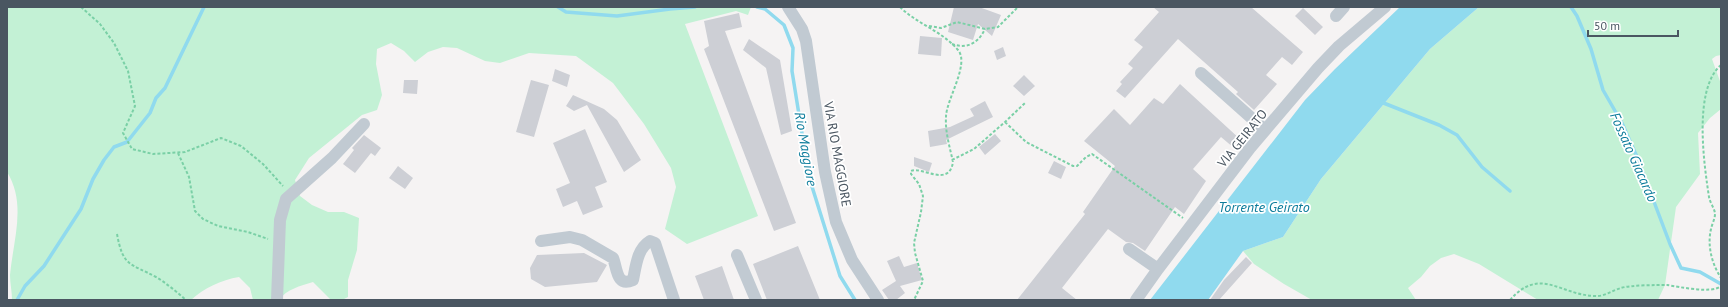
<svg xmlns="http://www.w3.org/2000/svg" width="1728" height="307" font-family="'PT Sans',sans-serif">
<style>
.green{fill:#c3f1d5}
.water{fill:#90daee}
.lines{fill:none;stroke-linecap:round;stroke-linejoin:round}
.stream{stroke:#90daee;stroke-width:3.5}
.building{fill:#cdcfd5}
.path{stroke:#7ad0a6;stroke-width:2;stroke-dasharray:3 2;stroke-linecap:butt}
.minor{stroke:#c1cad2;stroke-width:12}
.labels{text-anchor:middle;stroke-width:3.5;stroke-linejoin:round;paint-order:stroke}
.street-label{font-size:13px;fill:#4a5661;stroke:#fff}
.water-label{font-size:14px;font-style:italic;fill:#0c7c9b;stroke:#fff}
</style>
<rect width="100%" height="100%" fill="#f5f3f3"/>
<!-- green -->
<path class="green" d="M 7,7 L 751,7 L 748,15 L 736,11 L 685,24 L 758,216 L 687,244 L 665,229 L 676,187 L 671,168 L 644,124 L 613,83 L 576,56 L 529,53 L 500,63 L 485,61 L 457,48 L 443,47 L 428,52 L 415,62 L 404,51 L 391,43 L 377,49 L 376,64 L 382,95 L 377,110 L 362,115 L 309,158 L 295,180 L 300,196 L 312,205 L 328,212 L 344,212 L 359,218 L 357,250 L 348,280 L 348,297 L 342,300 L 331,300 L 313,282 C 300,286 287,289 279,300 L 253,300 L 250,288 L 239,277 C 221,280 204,288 191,300 L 12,300 C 12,292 10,283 10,275 C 13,241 27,204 7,172 Z
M 1479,7 L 1721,7 L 1721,55 L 1716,56 L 1712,59 L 1721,84 L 1721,109 L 1710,118 L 1698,133 L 1700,174 L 1676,207 L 1665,285 L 1658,300 L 1538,300 L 1479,264 L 1454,254 L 1441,258 L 1430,266 L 1421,277 L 1408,288 L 1416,300 L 1312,300 L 1284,284 L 1254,264 L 1243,251 L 1283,237 L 1321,179 L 1430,49 Z"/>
<!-- water -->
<path class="water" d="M 1400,7 L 1479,7 L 1430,49 L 1321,179 L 1283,237 L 1243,251 L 1208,300 L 1150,300 L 1305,100 L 1335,69 Z"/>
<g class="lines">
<!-- stream -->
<path class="stream" d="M 558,7 L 566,12 L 617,16 L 670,9 L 695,7
M 757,7 L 765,9 L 784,25 L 793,48 L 792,71 L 809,177 L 840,276 L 855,300
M 1571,7 L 1577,16 L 1591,49 L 1603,90 L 1622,123 L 1637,157 L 1670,244 L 1681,268 L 1700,272 L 1721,284
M 1381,102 L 1439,125 L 1457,135 L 1482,167 L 1510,191
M 17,300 L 25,286 L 44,266 L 81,209 L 93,179 L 104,160 L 114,147 L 127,142 L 150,113 L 156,98 L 165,88 L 204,7"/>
</g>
<!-- building -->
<path class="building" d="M 954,7 L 979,7 L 1001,15 L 992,36 L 978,24 L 973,40 L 948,32 Z
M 1153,7 L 1251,7 L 1303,52 L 1292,65 L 1282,57 L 1266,75 L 1277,84 L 1254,110 L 1236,94 L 1238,92 L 1178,39 L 1125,98 L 1116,91 L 1122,84 L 1120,82 L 1133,68 L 1128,64 L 1143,47 L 1134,40 L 1159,12 Z
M 1303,8 L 1323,27 L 1315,35 L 1295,16 Z
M 739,13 L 742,27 L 725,31 L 796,223 L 774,231 L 704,49 L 709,46 L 704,21 Z
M 920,36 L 942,38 L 941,56 L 918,54 Z
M 749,39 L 780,60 L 792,131 L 781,135 L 766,68 L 743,50 Z
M 1003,47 L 1006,56 L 997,60 L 994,51 Z
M 555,69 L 570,75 L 567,87 L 552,81 Z
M 1024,75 L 1035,86 L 1024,96 L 1013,86 Z
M 404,80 L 418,80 L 417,94 L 403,93 Z
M 531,80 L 549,85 L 534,137 L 516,132 Z
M 1180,84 L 1241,140 L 1234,148 L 1221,137 L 1193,169 L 1206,181 L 1184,214 L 1175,207 L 1145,251 L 1133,243 L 1126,242 L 1108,229 L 1062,288 L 1077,300 L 1017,300 L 1085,214 L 1083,212 L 1115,166 L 1084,141 L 1114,109 L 1130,125 L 1154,98 L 1163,104 Z
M 573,95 L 604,109 L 617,120 L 641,160 L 624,172 L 587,105 L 574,111 L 566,106 Z
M 985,101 L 993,117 L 946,140 L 947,144 L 930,147 L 928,131 L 950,127 L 974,116 L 970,109 Z
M 585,129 L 607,182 L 595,187 L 603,207 L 583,215 L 577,201 L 563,207 L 556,189 L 570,183 L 553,143 Z
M 995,134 L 1001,141 L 985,155 L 979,147 Z
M 364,135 L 381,148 L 375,156 L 371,153 L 355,173 L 343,164 L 354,150 L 352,148 Z
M 914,157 L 932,163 L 929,172 L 914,166 Z
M 1054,161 L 1066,167 L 1061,179 L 1048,173 Z
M 398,166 L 413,178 L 405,189 L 389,178 Z
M 798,246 L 820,300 L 767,300 L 753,264 Z
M 584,253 L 607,265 L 597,282 L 545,287 L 531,279 L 530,268 L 537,255 Z
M 899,256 L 904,267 L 917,263 L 922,280 L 900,286 L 905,293 L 896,300 L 889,300 L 882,290 L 896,281 L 887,261 Z
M 1246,257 L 1252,263 L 1219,300 L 1210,300 L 1224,280 Z
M 722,266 L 734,300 L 704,300 L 695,276 Z"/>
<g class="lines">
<!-- path -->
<path class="path" d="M 81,7 L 100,24 L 114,43 L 128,71 L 135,106 L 123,133 L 132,149 L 153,154 L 185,152 L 221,138 L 241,146 L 263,164 L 283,186
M 900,7 C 917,24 942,31 958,50 C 970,64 946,100 946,117 C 945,132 950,148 953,162 C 949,188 922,166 911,171 L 911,174 L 919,184 L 923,196 L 921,212 L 914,243 L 915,253 L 923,281 L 914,300
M 929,26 L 941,28 L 957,22 L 985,29 L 998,27 L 1018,7
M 952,44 C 966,49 978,44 985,29
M 1721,65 C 1693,89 1704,164 1709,197 C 1710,203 1715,209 1715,214 C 1715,219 1712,224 1711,229 C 1707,246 1712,264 1721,278
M 1005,122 L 1026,142 L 1073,166 L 1077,166 L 1086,157 L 1092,154 L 1183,218
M 178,153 L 189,177 L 195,211 L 203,219 L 218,226 L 248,232 L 268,239
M 952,160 L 974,149 L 1005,122 L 1025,103
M 117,234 C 123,267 130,263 156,277 C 166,283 177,292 186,300
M 1510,300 C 1540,266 1560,295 1595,296 C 1604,297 1613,290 1621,288 C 1630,285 1657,285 1667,285 C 1680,287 1712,294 1721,286"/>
<!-- minor -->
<path class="minor" d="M 788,7 L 802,29 L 806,41 L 825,172 L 836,222 L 852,260 L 878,300
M 1336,16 L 1344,7
M 1201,73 L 1265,130
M 541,241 L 570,237 L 582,240 L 613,258 C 617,267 616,288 633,280 C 636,266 637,249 650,241 L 655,243 L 674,300
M 1129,249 L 1158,269
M 737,255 L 756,300
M 277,300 L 280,220 L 286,199 L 332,158 L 364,124
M 1136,300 L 1158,269 L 1250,148 L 1318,68 L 1339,46 L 1385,7"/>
</g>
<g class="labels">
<!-- street labels -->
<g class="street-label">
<text transform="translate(1242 138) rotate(-51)" y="5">VIA GEIRATO</text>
<text transform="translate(838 154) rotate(80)" y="5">VIA RIO MAGGIORE</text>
</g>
<!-- water labels -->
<g class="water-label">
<text transform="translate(806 149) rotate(80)" y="5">Rio Maggiore</text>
<text transform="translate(1634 157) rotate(66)" y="5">Fossato Giacardo</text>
<text x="1264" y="212">Torrente Geirato</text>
</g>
</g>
<!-- border -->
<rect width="1728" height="307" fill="none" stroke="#4a5661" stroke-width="16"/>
<!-- scale -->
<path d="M1588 30v6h90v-6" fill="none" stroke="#4a5661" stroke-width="2"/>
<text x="1594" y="30" font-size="12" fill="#4a5661" stroke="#ffffff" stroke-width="3" paint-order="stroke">50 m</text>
</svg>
